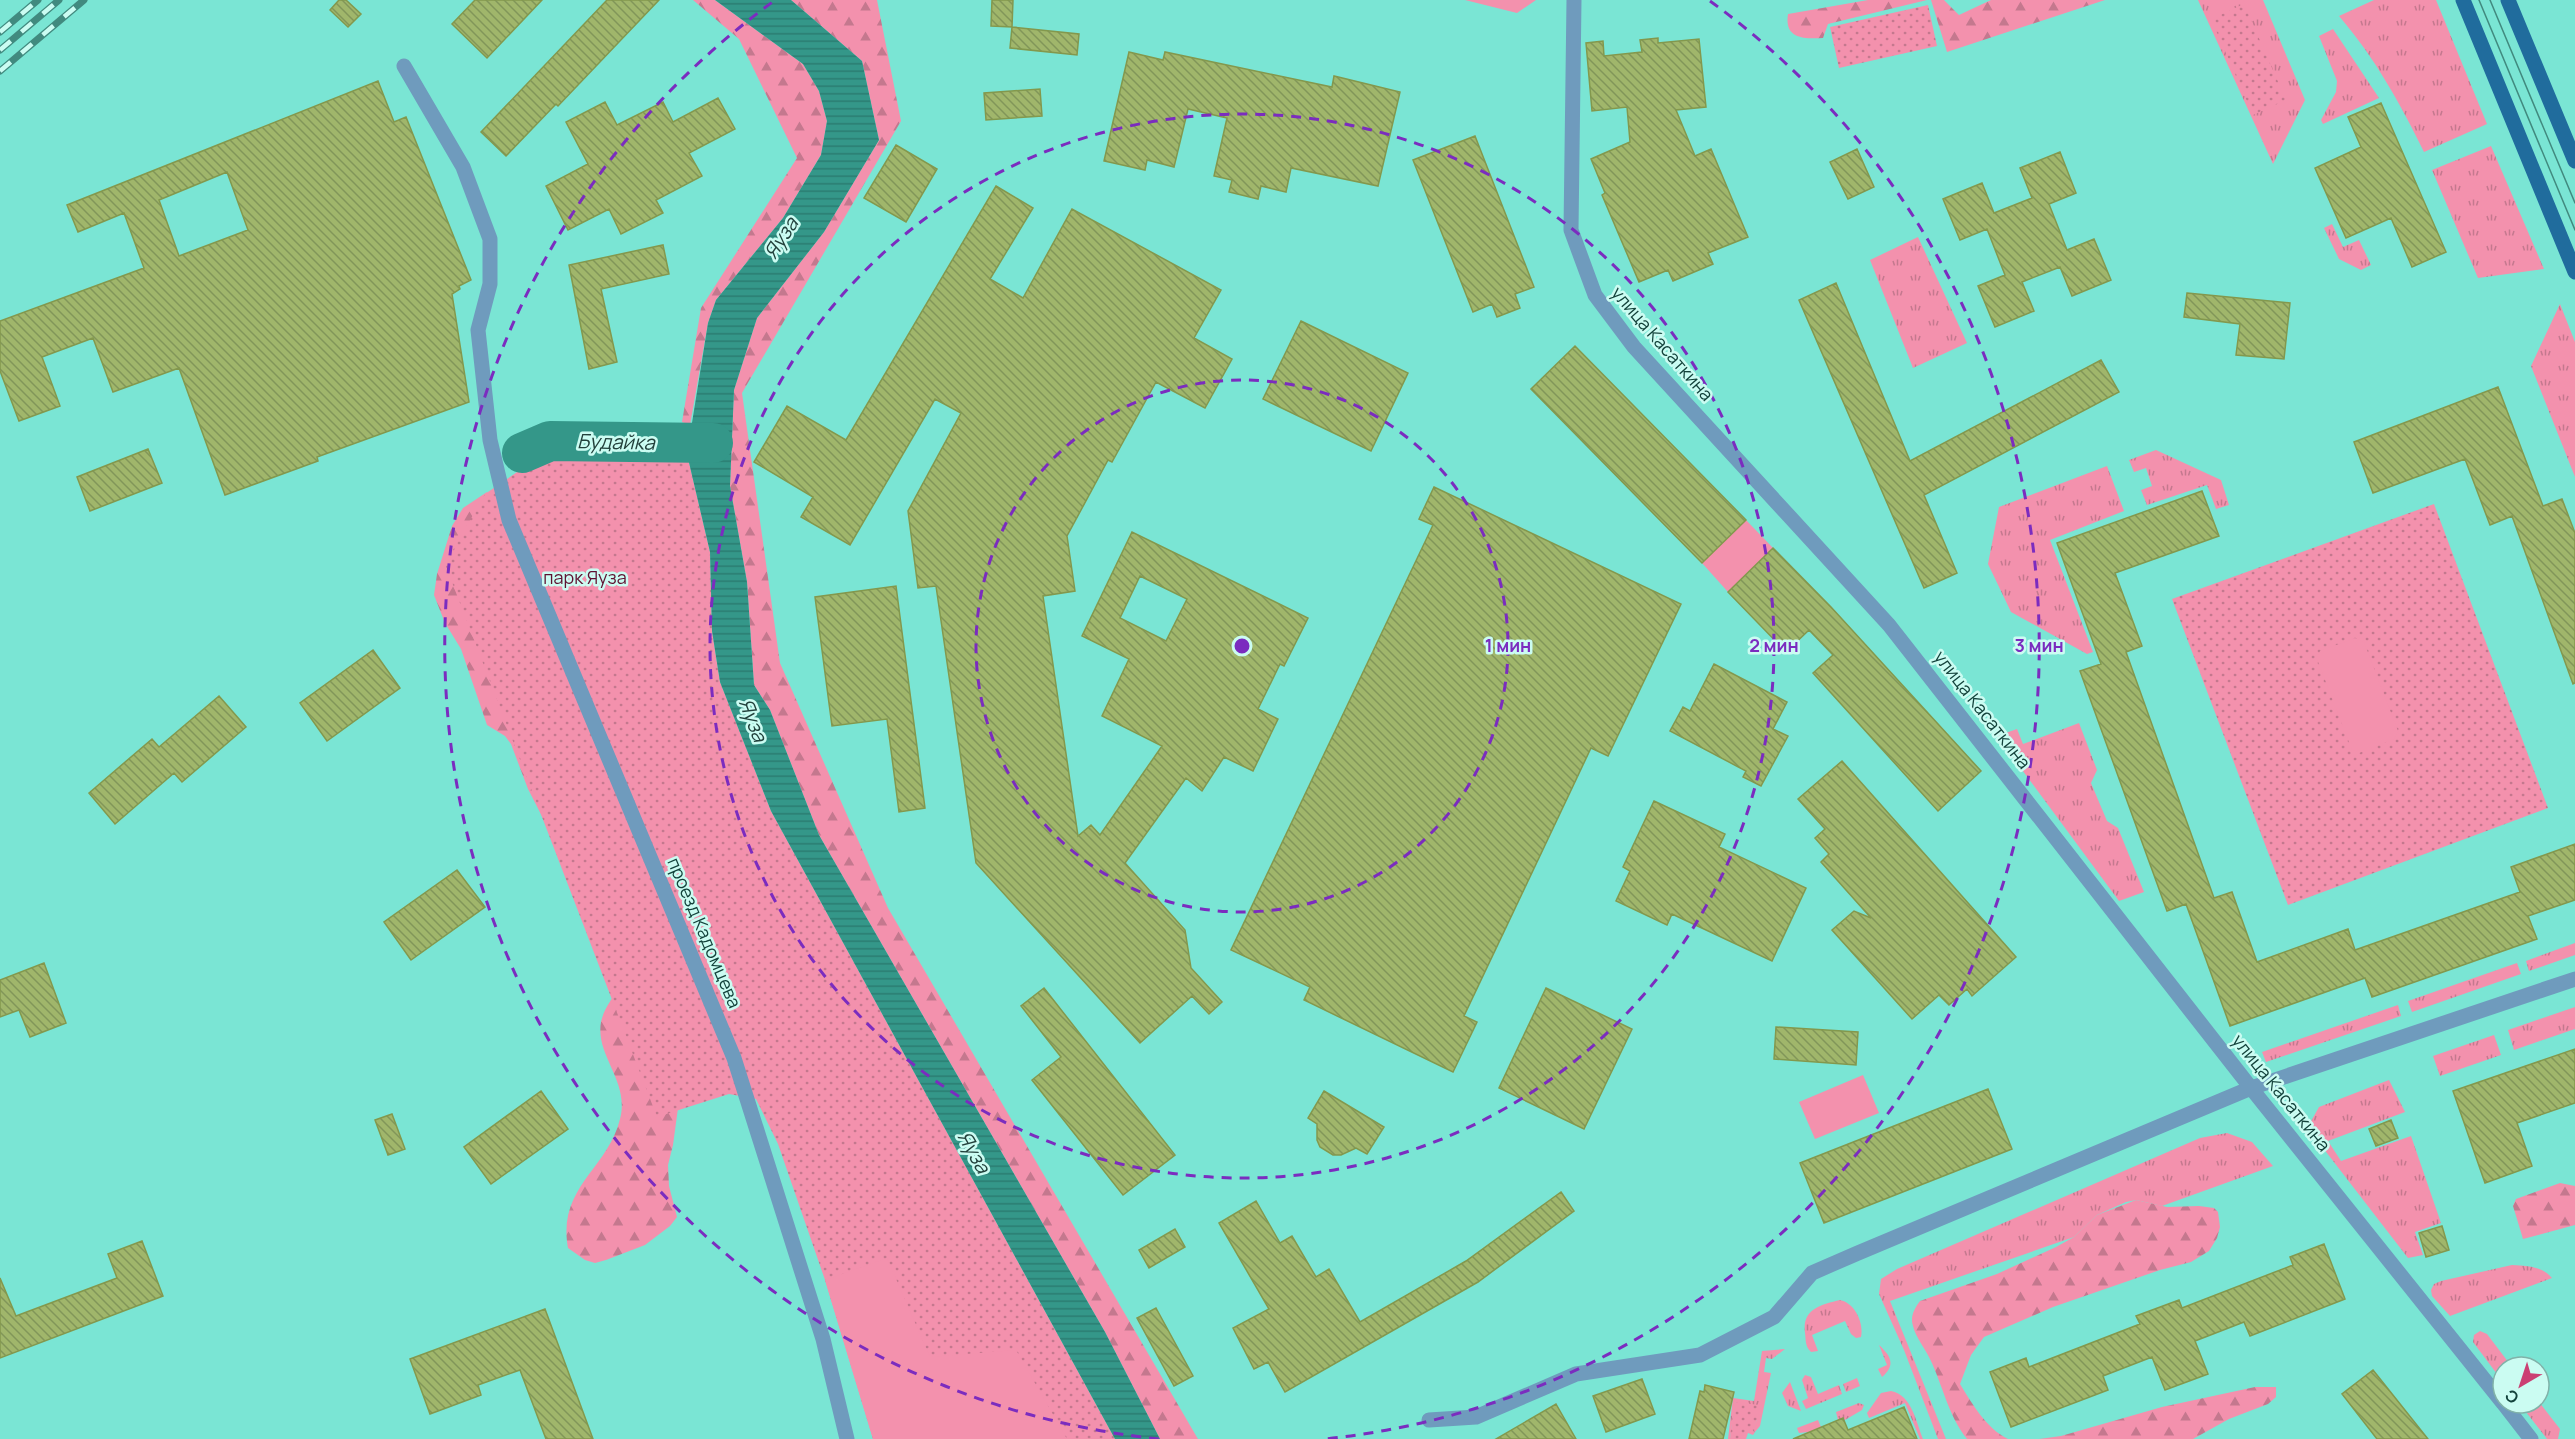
<svg xmlns="http://www.w3.org/2000/svg" width="2575" height="1439" font-family="Manrope,sans-serif">
<style>
.grass{fill:url(#grass-tufts)}
.forest{fill:url(#forest-firs)}
.park{fill:url(#park-dots)}
.garden{fill:#f391ad}
.water{fill:url(#water-rules)}
.lines{fill:none;stroke-linecap:round;stroke-linejoin:round}
.river{stroke:#349789;stroke-width:40}
.building{fill:url(#building-back-hatch);stroke:#83984d;stroke-width:1.5;fill-rule:evenodd}
.minor{stroke:#6f9bbd;stroke-width:15}
.major{stroke:#206c9d;stroke-width:15}
.tram{stroke:#418a7f;stroke-width:1.5}
.rail-casing{stroke:#418a7f;stroke-width:7}
.rail{stroke:#cbfcf2;stroke-width:4.5;stroke-dasharray:14;stroke-linecap:butt}
.ring{fill:none;stroke:#7b2cbf;stroke-width:3;stroke-dasharray:10 8}
.labels{text-anchor:middle;stroke-width:5;stroke-linejoin:round;paint-order:stroke}
.street-label{font-size:18px;fill:#13423b;stroke:#cbfcf2}
.park-label{font-size:18px;fill:#5e1130;stroke:#cbfcf2}
.water-label{font-size:20px;font-style:italic;fill:#22403b;stroke:#cbfcf2}
.centre{fill:#7b2cbf;stroke:#cbfcf2;stroke-width:3}
.ring-label{font-size:18px;text-anchor:middle;font-weight:bold;fill:#7b2cbf;stroke:#cbfcf2;stroke-width:5;stroke-linejoin:round;paint-order:stroke}
</style>
<defs>
<pattern id="grass-tufts" width="24" height="20" patternUnits="userSpaceOnUse" patternTransform="scale(1.5)"><rect width="24" height="20" fill="#f391ad"/><path d="M3 7l-1-3M5 7V3M7 7l1-3M15 17l-1-3M17 17v-4M19 17l1-3" fill="none" stroke="#c4788e"/></pattern>
<pattern id="forest-firs" width="22" height="20" patternUnits="userSpaceOnUse" patternTransform="scale(1.5)"><rect width="22" height="20" fill="#f391ad"/><path d="M5 1l3.5 6h-7zM16 11l3.5 6h-7z" fill="#c4788e"/></pattern>
<pattern id="park-dots" width="8" height="8" patternUnits="userSpaceOnUse" patternTransform="scale(1.5)"><rect width="8" height="8" fill="#f391ad"/><path d="M2 2h.1M6 6h.1" fill="none" stroke="#c4788e" stroke-width="1.8" stroke-linecap="round"/></pattern>
<pattern id="water-rules" width="6" height="5" patternUnits="userSpaceOnUse" patternTransform="scale(1.5)"><rect width="6" height="5" fill="#349789"/><path d="M0 2.5h6" fill="none" stroke="#2b7d71"/></pattern>
<pattern id="building-back-hatch" width="6" height="6" patternUnits="userSpaceOnUse" patternTransform="scale(1.5)"><rect width="6" height="6" fill="#a0b66b"/><path d="M-1 5l2 2M0 0l6 6M5-1l2 2" fill="none" stroke="#819659"/></pattern>
</defs>
<rect width="100%" height="100%" fill="#7ae5d4"/>
<!-- grass -->
<path class="grass" d="M 2198,0 L 2263,0 L 2305,100 L 2273,164 Z
M 2374,0 L 2436,0 L 2487,124 L 2424,152 C 2400,103 2375,58 2339,16 Z
M 2333,29 L 2379,98 L 2323,124 L 2321,120 L 2336,92 L 2337,81 L 2319,36 Z
M 2491,146 L 2544,269 L 2478,278 L 2432,170 Z
M 2332,224 L 2343,247 L 2359,240 L 2371,265 L 2361,270 L 2339,259 L 2324,228 Z
M 1918,237 L 1967,343 L 1913,368 L 1870,260 Z
M 2560,304 L 2575,342 L 2575,477 L 2531,366 Z
M 2156,450 L 2221,480 L 2229,505 L 2216,509 L 2207,485 L 2147,505 L 2141,490 L 2152,486 L 2146,468 L 2134,472 L 2129,460 Z
M 2107,466 L 2124,511 L 2050,540 L 2093,652 L 2087,654 L 2011,612 L 1988,564 L 1999,507 Z
M 2079,723 L 2097,770 L 2091,783 L 2107,821 L 2118,828 L 2144,892 L 2119,901 L 1997,736 L 2017,729 L 2023,744 Z
M 2575,943 L 2575,955 L 2529,971 L 2526,961 Z
M 2517,963 L 2521,974 L 2412,1012 L 2408,1001 Z
M 2398,1005 L 2401,1016 L 2266,1062 L 2262,1052 Z
M 2575,1007 L 2575,1029 L 2514,1050 L 2508,1030 Z
M 2494,1035 L 2501,1055 L 2440,1076 L 2433,1056 Z
M 2389,1080 L 2405,1112 L 2328,1141 L 2341,1161 L 2411,1136 L 2441,1223 L 2415,1232 L 2423,1255 L 2408,1258 L 2313,1135 L 2310,1123 L 2319,1107 Z
M 2227,1133 L 2252,1142 L 2273,1166 L 2162,1206 L 2136,1200 L 2126,1202 L 2097,1215 L 2074,1237 L 1890,1301 L 1946,1439 L 1938,1439 L 1904,1350 L 1879,1294 L 1881,1279 L 1897,1269 L 2200,1138 Z
M 2512,1265 C 2527,1266 2542,1266 2552,1278 L 2450,1316 L 2432,1296 L 2431,1290 L 2434,1284 L 2441,1281 Z
M 1840,1300 C 1855,1303 1864,1323 1861,1337 L 1856,1338 L 1851,1334 L 1845,1321 L 1812,1335 L 1818,1351 L 1811,1352 C 1805,1346 1806,1341 1805,1333 C 1802,1309 1820,1305 1840,1300 Z
M 2480,1331 L 2487,1334 L 2512,1367 L 2503,1367 L 2503,1382 L 2473,1342 L 2474,1335 Z
M 1879,1345 C 1891,1356 1896,1365 1882,1377 L 1878,1369 L 1887,1365 Z
M 1785,1349 L 1772,1359 L 1766,1358 L 1764,1372 L 1771,1373 L 1760,1426 L 1755,1432 L 1751,1430 L 1757,1420 L 1735,1402 L 1730,1439 L 1728,1439 L 1733,1398 L 1754,1401 L 1762,1351 Z
M 1805,1375 L 1811,1377 L 1818,1394 L 1839,1385 L 1842,1394 L 1806,1409 L 1802,1401 L 1808,1398 L 1802,1380 Z
M 1857,1378 L 1860,1386 L 1846,1392 L 1843,1384 Z
M 1790,1382 L 1801,1411 L 1788,1406 L 1782,1393 Z
M 1891,1391 C 1912,1395 1916,1422 1923,1439 L 1920,1439 L 1905,1403 L 1869,1418 L 1867,1413 L 1881,1393 Z
M 2539,1402 L 2560,1429 L 2558,1439 L 2547,1439 L 2519,1403 Z
M 1859,1403 L 1864,1405 L 1862,1410 L 1845,1420 L 1843,1418 L 1838,1420 L 1836,1412 Z
M 1818,1420 L 1821,1427 L 1817,1431 L 1799,1433 L 1797,1428 Z"/>
<!-- forest -->
<path class="forest" d="M 693,0 L 715,0 L 803,64 L 819,91 L 827,121 L 821,155 L 783,218 L 716,300 L 708,323 L 690,425 L 682,422 L 701,308 L 797,158 L 739,39 Z
M 791,0 L 877,0 L 901,121 L 742,393 L 780,663 L 888,908 L 1198,1439 L 1160,1439 L 1105,1332 L 819,835 L 770,710 L 754,685 L 747,582 L 730,486 L 734,390 L 757,318 L 824,232 L 879,140 L 862,61 Z
M 1868,0 L 1927,0 L 1828,24 L 1823,38 C 1804,39 1784,39 1788,14 Z
M 1931,0 L 1944,0 L 1959,15 L 1991,0 L 2105,0 L 1947,52 Z
M 487,492 L 681,1086 L 673,1145 L 668,1165 L 669,1186 L 677,1217 L 670,1226 L 645,1245 L 606,1260 L 595,1263 L 585,1260 L 568,1248 C 557,1187 608,1169 620,1119 C 630,1081 595,1056 601,1022 C 604,1008 613,997 621,986 L 547,826 L 528,789 L 511,744 L 505,736 L 487,725 L 461,649 L 445,623 L 434,595 L 437,574 L 452,526 L 463,508 Z
M 2560,1183 L 2575,1186 L 2575,1225 L 2523,1239 L 2513,1206 L 2516,1199 Z
M 2136,1200 L 2167,1207 L 2199,1206 L 2214,1208 L 2218,1212 L 2220,1227 L 2217,1238 L 2209,1251 L 2191,1262 L 2160,1270 L 2053,1307 L 1984,1337 L 1971,1355 L 1960,1384 C 1973,1405 1986,1428 2008,1439 L 1967,1439 C 1948,1415 1943,1386 1930,1359 C 1925,1348 1916,1338 1913,1326 C 1910,1317 1914,1309 1920,1301 L 1997,1274 L 2056,1247 L 2074,1237 L 2097,1215 Z
M 2255,1387 L 2276,1387 L 2276,1397 L 2268,1404 L 2229,1419 L 2193,1439 L 2039,1439 L 2061,1436 L 2162,1407 Z"/>
<!-- park -->
<path class="park" d="M 2244,4 L 2286,100 L 2253,115 L 2211,19 Z
M 1928,5 L 1937,46 L 1839,68 L 1830,27 Z
M 551,449 L 687,454 L 710,552 L 712,631 L 720,682 L 771,811 L 1115,1439 L 873,1439 L 825,1280 L 778,1144 L 756,1099 L 729,1094 L 657,1117 L 445,564 L 485,494 Z
M 2434,504 L 2548,808 L 2288,905 L 2172,599 Z
M 1734,1402 L 1760,1405 L 1757,1420 L 1752,1430 L 1755,1432 L 1753,1435 L 1748,1433 L 1746,1439 L 1730,1439 Z"/>
<!-- garden -->
<path class="garden" d="M 1465,0 L 1536,0 L 1517,13 Z
M 1746,520 L 1773,548 L 1728,592 L 1702,563 Z
M 2355,638 L 2364,642 L 2398,731 L 2394,739 L 2359,753 L 2352,750 L 2317,659 L 2320,651 Z
M 1863,1075 L 1879,1113 L 1815,1139 L 1799,1102 Z
M 887,1258 L 930,1357 L 1016,1350 L 1067,1439 L 873,1439 L 825,1280 Z"/>
<!-- water -->
<path class="water" d="M 715,0 L 791,0 L 862,61 L 879,140 L 824,232 L 757,318 L 734,390 L 730,486 L 747,582 L 754,685 L 770,710 L 819,835 L 1105,1332 L 1160,1439 L 1115,1439 L 771,811 L 720,682 L 712,631 L 710,552 L 687,454 L 708,323 L 716,300 L 783,218 L 821,155 L 827,121 L 819,91 L 803,64 Z"/>
<g class="lines">
<!-- river -->
<path class="river" d="M 522,453 L 550,441 L 713,443"/>
</g>
<!-- building -->
<path class="building" d="M 339,0 L 346,0 L 361,14 L 348,27 L 330,10 Z
M 475,0 L 542,0 L 487,58 L 452,24 Z
M 607,0 L 659,0 L 558,106 L 556,104 L 506,156 L 481,132 Z
M 992,0 L 1013,0 L 1012,27 L 991,26 Z
M 1012,27 L 1079,34 L 1077,55 L 1010,48 Z
M 1658,38 L 1658,43 L 1699,39 L 1706,107 L 1676,110 L 1695,156 L 1711,149 L 1748,237 L 1708,253 L 1713,264 L 1673,281 L 1668,270 L 1639,282 L 1602,195 L 1605,193 L 1591,159 L 1630,142 L 1627,107 L 1592,111 L 1586,43 L 1603,41 L 1604,56 L 1642,52 L 1640,40 Z
M 1129,52 L 1163,60 L 1165,52 L 1332,87 L 1334,76 L 1400,92 L 1378,186 L 1291,168 L 1286,192 L 1261,186 L 1258,199 L 1229,192 L 1232,180 L 1214,176 L 1227,118 L 1188,109 L 1174,167 L 1147,160 L 1145,170 L 1104,161 Z
M 378,81 L 394,122 L 406,117 L 471,280 L 459,286 L 460,289 L 452,294 L 469,402 L 317,457 L 318,461 L 225,495 L 179,368 L 113,392 L 93,338 L 42,357 L 60,406 L 19,421 L 0,371 L 0,321 L 144,268 L 124,213 L 78,232 L 67,205 ZM 227,172 L 248,230 L 179,256 L 159,200 Z
M 1040,89 L 1042,116 L 986,120 L 984,93 Z
M 718,98 L 735,129 L 689,153 L 702,176 L 656,200 L 663,213 L 621,234 L 609,209 L 568,230 L 546,186 L 588,164 L 566,122 L 605,102 L 617,125 L 663,102 L 673,122 Z
M 2381,103 L 2446,252 L 2412,267 L 2391,218 L 2346,238 L 2315,168 L 2361,147 L 2348,117 Z
M 1475,136 L 1534,287 L 1515,294 L 1520,308 L 1497,317 L 1492,304 L 1473,312 L 1413,160 Z
M 896,145 L 937,169 L 906,222 L 864,198 Z
M 1857,149 L 1874,187 L 1848,199 L 1830,162 Z
M 2060,152 L 2076,193 L 2049,204 L 2067,250 L 2094,239 L 2111,280 L 2072,296 L 2060,267 L 2022,282 L 2034,311 L 1995,327 L 1978,286 L 2005,275 L 1987,229 L 1960,240 L 1943,199 L 1982,183 L 1994,213 L 2032,198 L 2020,168 Z
M 996,186 L 1033,208 L 990,279 L 1023,298 L 1072,209 L 1221,290 L 1194,338 L 1232,359 L 1205,408 L 1156,382 L 1112,462 L 1108,460 L 1067,536 L 1075,591 L 1043,596 L 1078,836 L 1091,825 L 1100,835 L 1162,746 L 1102,716 L 1129,659 L 1082,636 L 1132,532 L 1308,618 L 1284,666 L 1280,664 L 1258,709 L 1278,719 L 1253,771 L 1224,757 L 1202,791 L 1186,778 L 1125,863 L 1185,930 L 1191,968 L 1222,1002 L 1209,1014 L 1192,996 L 1140,1043 L 976,863 L 936,586 L 918,588 L 908,511 L 961,413 L 935,399 L 850,545 L 801,517 L 813,497 L 754,462 L 787,406 L 846,440 ZM 1140,576 L 1187,599 L 1166,641 L 1120,618 Z
M 663,245 L 669,274 L 601,289 L 617,362 L 589,369 L 569,265 Z
M 1836,283 L 1910,461 L 2101,360 L 2119,392 L 1924,495 L 1957,573 L 1924,588 L 1799,300 Z
M 2187,293 L 2290,303 L 2284,359 L 2236,355 L 2240,324 L 2184,317 Z
M 1301,321 L 1408,373 L 1371,451 L 1263,399 Z
M 1575,346 L 1746,520 L 1702,563 L 1531,389 Z
M 2498,387 L 2543,506 L 2562,499 L 2575,533 L 2575,683 L 2573,684 L 2512,516 L 2490,525 L 2465,459 L 2373,493 L 2354,442 Z
M 148,449 L 162,483 L 90,511 L 77,477 Z
M 1434,487 L 1681,604 L 1608,756 L 1591,748 L 1464,1016 L 1477,1022 L 1453,1072 L 1304,1000 L 1310,987 L 1231,950 L 1433,525 L 1419,519 Z
M 2202,491 L 2219,536 L 2115,573 L 2142,646 L 2126,652 L 2214,898 L 2232,892 L 2257,962 L 2348,929 L 2355,950 L 2520,892 L 2511,867 L 2575,844 L 2575,900 L 2528,916 L 2537,939 L 2372,997 L 2365,978 L 2230,1026 L 2186,904 L 2167,911 L 2080,671 L 2101,664 L 2057,543 Z
M 1773,548 L 1831,607 L 1981,771 L 1938,811 L 1813,673 L 1833,655 L 1809,630 L 1786,652 L 1728,592 Z
M 896,586 L 925,808 L 899,812 L 887,719 L 832,726 L 815,597 Z
M 373,650 L 400,688 L 327,741 L 300,703 Z
M 1714,664 L 1787,702 L 1773,729 L 1788,736 L 1761,786 L 1743,777 L 1746,771 L 1670,731 L 1683,707 L 1690,711 Z
M 219,696 L 246,727 L 182,782 L 174,773 L 115,824 L 89,793 L 152,739 L 159,747 Z
M 1842,761 L 2016,957 L 1972,996 L 1967,989 L 1949,1005 L 1939,995 L 1912,1019 L 1832,930 L 1854,911 L 1871,918 L 1821,862 L 1829,854 L 1815,838 L 1825,829 L 1798,799 Z
M 1654,801 L 1725,834 L 1719,847 L 1806,888 L 1772,961 L 1672,914 L 1667,925 L 1616,901 L 1630,871 L 1623,867 Z
M 457,870 L 485,907 L 411,960 L 384,922 Z
M 44,963 L 66,1023 L 30,1037 L 19,1010 L 0,1017 L 0,980 Z
M 1044,988 L 1175,1155 L 1123,1195 L 1032,1080 L 1061,1057 L 1021,1006 Z
M 1546,988 L 1632,1029 L 1584,1129 L 1499,1088 Z
M 1776,1027 L 1858,1032 L 1856,1065 L 1774,1059 Z
M 2575,1049 L 2575,1103 L 2517,1123 L 2532,1166 L 2485,1183 L 2453,1091 Z
M 1988,1089 L 2012,1149 L 1824,1223 L 1800,1163 Z
M 541,1091 L 568,1129 L 491,1184 L 464,1147 Z
M 1324,1091 L 1384,1127 L 1367,1154 L 1356,1148 L 1341,1155 L 1333,1155 L 1320,1147 L 1317,1140 L 1317,1124 L 1308,1118 Z
M 392,1114 L 405,1149 L 388,1155 L 375,1120 Z
M 2391,1120 L 2398,1138 L 2376,1146 L 2369,1129 Z
M 1561,1192 L 1574,1211 L 1478,1282 L 1285,1392 L 1268,1362 L 1254,1369 L 1233,1328 L 1269,1309 L 1219,1223 L 1256,1201 L 1280,1243 L 1292,1236 L 1316,1277 L 1329,1269 L 1360,1322 L 1466,1261 Z
M 2442,1226 L 2449,1250 L 2426,1257 L 2419,1233 Z
M 1175,1229 L 1185,1247 L 1149,1268 L 1139,1250 Z
M 142,1241 L 163,1296 L 0,1358 L 0,1278 L 16,1316 L 117,1278 L 108,1254 Z
M 2324,1244 L 2345,1299 L 2250,1336 L 2244,1322 L 2195,1341 L 2208,1374 L 2165,1390 L 2152,1357 L 2103,1376 L 2108,1390 L 2011,1427 L 1990,1372 L 2026,1358 L 2029,1367 L 2140,1324 L 2136,1316 L 2179,1300 L 2182,1308 L 2293,1265 L 2290,1257 Z
M 1156,1308 L 1193,1376 L 1174,1386 L 1137,1318 Z
M 545,1309 L 593,1439 L 546,1439 L 520,1370 L 478,1385 L 481,1395 L 430,1414 L 410,1359 Z
M 2373,1370 L 2428,1439 L 2377,1439 L 2342,1394 Z
M 1642,1379 L 1655,1414 L 1606,1432 L 1593,1396 Z
M 1705,1385 L 1734,1392 L 1723,1439 L 1689,1439 L 1700,1391 L 1704,1392 Z
M 1556,1404 L 1576,1439 L 1496,1439 Z
M 1904,1407 L 1917,1439 L 1793,1439 L 1843,1418 L 1848,1430 Z"/>
<g class="lines">
<!-- minor -->
<path class="minor" d="M 1574,0 L 1571,230 L 1595,295 L 1634,347 L 1889,625 L 2251,1088 L 2503,1403
M 404,66 L 463,167 L 490,239 L 490,284 L 478,330 L 490,440 L 509,520 L 734,1058 L 823,1339 L 847,1439
M 2503,1403 L 2531,1439
M 1429,1420 L 1476,1417 L 1576,1374 L 1700,1355 L 1774,1317 L 1812,1273 L 1858,1253 L 2251,1088 L 2575,979"/>
<!-- major -->
<path class="major" d="M 2463,0 L 2575,272
M 2508,0 L 2575,161"/>
<!-- tram -->
<path class="tram" d="M 2479,0 L 2575,230
M 2490,0 L 2575,203"/>
<defs>
<path id="rail" d="M 0,32 L 38,0
M 0,50 L 59,0
M 0,71 L 84,0"/>
</defs>
<!-- rail casing -->
<use href="#rail" class="rail-casing"/>
<!-- rail -->
<use href="#rail" class="rail"/>
</g>
<!-- distance rings -->
<g class="ring">
<circle cx="1242" cy="646" r="266"/>
<circle cx="1242" cy="646" r="532"/>
<path d="M1159 1439A797 797 0 0 1 774 1M1710 1A797 797 0 0 1 1325 1439"/>
</g>
<g class="labels">
<!-- street labels -->
<g class="street-label">
<text transform="translate(1662 344) rotate(49)" y="6">улица Касаткина</text>
<text transform="translate(1982 710) rotate(52)" y="6">улица Касаткина</text>
<text transform="translate(704 933) rotate(67)" y="6">проезд Кадомцева</text>
<text transform="translate(2281 1093) rotate(51)" y="6">улица Касаткина</text>
</g>
<!-- park labels -->
<g class="park-label">
<text x="585" y="584">парк Яуза</text>
</g>
<!-- water labels -->
<g class="water-label">
<text transform="translate(781 238) rotate(-57)" y="7">Яуза</text>
<text transform="translate(616 442) rotate(1)" y="7">Будайка</text>
<text transform="translate(753 720) rotate(69)" y="7">Яуза</text>
<text transform="translate(974 1152) rotate(61)" y="7">Яуза</text>
</g>
</g>
<circle cx="1242" cy="646" r="9" class="centre"/>
<g class="ring-label">
<text x="1508" y="652">1 мин</text>
<text x="1774" y="652">2 мин</text>
<text x="2039" y="652">3 мин</text>
</g>
<!-- north arrow -->
<g transform="translate(2521 1385) rotate(219)"><circle r="28" fill="#cbfcf2" stroke="#81b2a9" stroke-width="1.5"/>
<path d="M0-4.5L10 22L0 15L-10 22Z" fill="#cb3f73"/>
<text y="-9" font-size="16" font-weight="bold" text-anchor="middle" fill="#13423b">С</text>
</g>
</svg>
